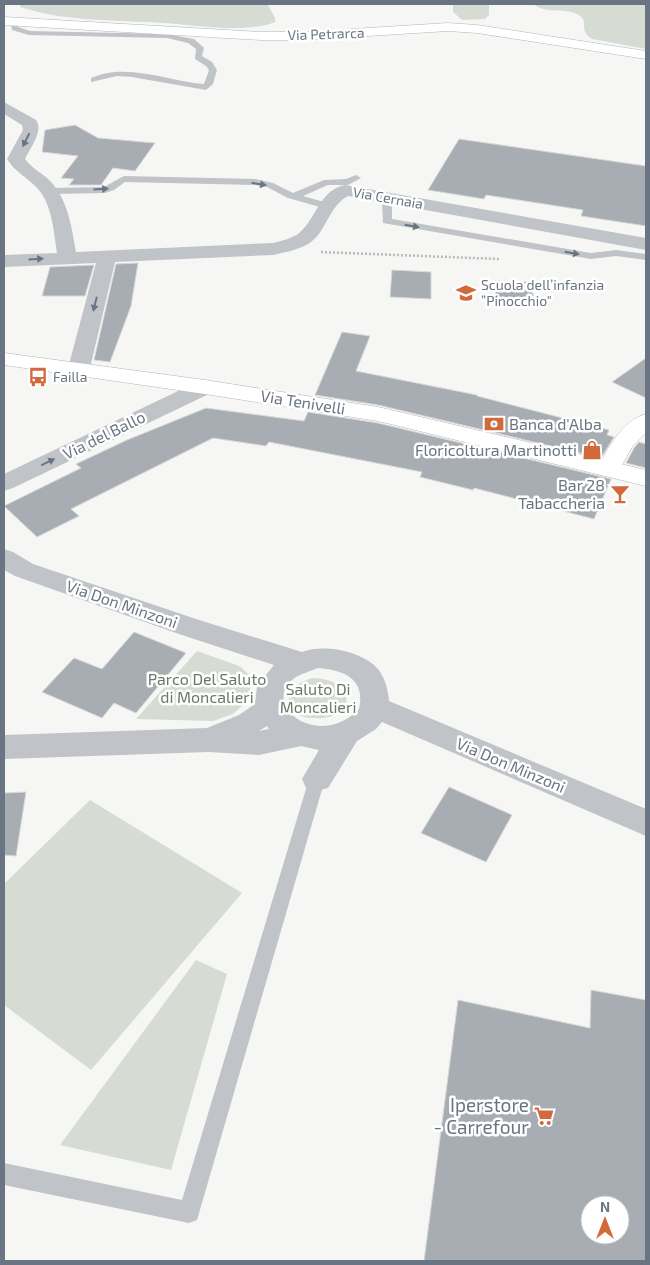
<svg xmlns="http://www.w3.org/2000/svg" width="650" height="1265" font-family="'Exo 2',sans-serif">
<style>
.green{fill:#d6dbd4}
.building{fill:#a7adb3;stroke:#d8d8d6;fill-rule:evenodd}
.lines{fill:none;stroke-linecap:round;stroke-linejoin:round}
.secondary-casing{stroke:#b1b5ba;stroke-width:1}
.primary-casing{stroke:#b2b5b9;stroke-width:1}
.path{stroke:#b8bbbd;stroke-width:2.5;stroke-dasharray:2 2;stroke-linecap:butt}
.lane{fill:#c0c3c7;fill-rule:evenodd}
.street{fill:#c0c3c7;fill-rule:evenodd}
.secondary{fill:#fff;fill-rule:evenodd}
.primary{fill:#fff;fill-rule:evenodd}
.oneway{fill:#697582}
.labels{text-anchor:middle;stroke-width:5;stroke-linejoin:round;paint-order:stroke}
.far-street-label{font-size:14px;fill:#697582;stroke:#fff}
.far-poi-label{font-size:14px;fill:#697582;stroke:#fff;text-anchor:start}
.street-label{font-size:16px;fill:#697582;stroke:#fff}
.poi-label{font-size:16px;fill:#697582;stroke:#fff;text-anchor:end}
.park-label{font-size:16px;fill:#697a67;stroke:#fff}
.near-poi-label{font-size:19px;fill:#697582;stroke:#fff;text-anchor:end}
</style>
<rect width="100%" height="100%" fill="#f6f7f4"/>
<!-- green -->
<path class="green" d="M 20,4 L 269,4 L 268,5 L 275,18 L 275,22 C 247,34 195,25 164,23 C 117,20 66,22 20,7 Z
M 453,4 L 489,4 L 489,15 L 485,19 L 462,20 L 453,12 Z
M 533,4 L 646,4 L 646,49 L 592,39 C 578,30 589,21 580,16 C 566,6 546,15 533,4 Z
M 197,651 L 231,663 L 241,667 L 249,675 L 251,684 L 249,695 L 244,704 L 233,714 L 213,721 L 136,719 Z
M 312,678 C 357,678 358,721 314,718 C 308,718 301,717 296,713 C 279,694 294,684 312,678 Z
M 90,800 L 242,893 L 91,1070 L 4,1005 L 4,884 Z
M 196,960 L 227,974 L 171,1170 L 60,1145 Z"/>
<!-- building -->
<path class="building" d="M 75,125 L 98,138 L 155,143 L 135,171 L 113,168 L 101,185 L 69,185 L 74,179 L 61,178 L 78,156 L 42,152 L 45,130 Z
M 459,139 L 646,166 L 646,226 L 581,216 L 583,210 L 486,195 L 484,199 L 428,190 Z
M 138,263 L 131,306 L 110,362 L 94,360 L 116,264 Z
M 94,265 L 85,296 L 42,296 L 50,267 Z
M 392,270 L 431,272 L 431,299 L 390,297 Z
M 495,281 L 532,282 L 534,307 L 496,305 Z
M 342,332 L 370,336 L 356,371 L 477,395 L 477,396 L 609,430 L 607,435 L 614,437 L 601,458 L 378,405 L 315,395 Z
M 646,358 L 646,398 L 612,382 Z
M 206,408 L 304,421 L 308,412 L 378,423 L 611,479 L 594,519 L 474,488 L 473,490 L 420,477 L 422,472 L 269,442 L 266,446 L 213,438 L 71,509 L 79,516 L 37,537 L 4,506 L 81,468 L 76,464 L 127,440 Z
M 639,442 L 646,444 L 646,468 L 626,463 L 634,448 Z
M 134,632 L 186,653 L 136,713 L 114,703 L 102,718 L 42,692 L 74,658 L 102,669 Z
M 449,787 L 512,815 L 486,862 L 421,833 Z
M 26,792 L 16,856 L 4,855 L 4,793 Z
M 591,990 L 646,1000 L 646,1261 L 424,1261 L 458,1000 L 590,1028 ZM 590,1205 L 620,1205 L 620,1235 L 590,1235 Z"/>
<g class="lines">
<defs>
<path id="secondary" d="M 4,17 L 261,32 L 304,32 L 448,23 L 477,25 L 646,51 L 646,59 L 477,33 L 448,31 L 304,40 L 261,40 L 4,25 Z
M 646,414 L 646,433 L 632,447 L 617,474 L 609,476 L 601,474 L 597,469 C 608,449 622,420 646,414 Z"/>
<path id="primary" d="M 4,353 L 205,380 L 378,407 L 646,470 L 646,486 L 378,421 L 205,394 L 4,365 Z"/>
</defs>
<!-- secondary casing -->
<use href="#secondary" class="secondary-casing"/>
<!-- primary casing -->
<use href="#primary" class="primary-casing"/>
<!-- path -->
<path class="path" d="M 321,252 L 499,259"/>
<!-- lane -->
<path class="lane" d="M 10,19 L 16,19 L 18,27 L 30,31 L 167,34 L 194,39 L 204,48 L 202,56 L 212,62 L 217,70 L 213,84 L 206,90 L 132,77 L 117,76 L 91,82 L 91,78 C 127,62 167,81 204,84 L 209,70 L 206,66 L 195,59 L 196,49 L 188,43 L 167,38 L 29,35 L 12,30 Z
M 356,175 L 361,178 L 348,185 L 328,185 L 303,196 L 331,204 L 332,206 L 327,209 L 288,198 L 267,187 L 255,185 L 125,182 L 114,190 L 105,193 L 52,194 L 47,191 L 52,188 L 104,187 L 124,176 L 255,179 L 273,183 L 293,193 L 324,180 L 346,179 Z
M 387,195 L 392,198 L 392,219 L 591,253 L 616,250 L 646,254 L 646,260 L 616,256 L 591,259 L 383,223 L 382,198 Z
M 317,772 L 323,774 L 325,779 L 197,1220 L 189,1223 L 4,1185 L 4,1163 L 182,1200 L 309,779 L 311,774 Z"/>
<!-- street -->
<path class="street" d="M 4,102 L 36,120 C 44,131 30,148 25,159 C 32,169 43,173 51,182 C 68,200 72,229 76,252 L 273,243 C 281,241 290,239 298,234 C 317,219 318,191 345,185 L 646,238 L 646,250 L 348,196 C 329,206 327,230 311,242 C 300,250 285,252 273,255 L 115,262 L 90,368 L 87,373 L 79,375 L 71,373 L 68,368 L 96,263 L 4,267 L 4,255 L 57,253 C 54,233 52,204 38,189 C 28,178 15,172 7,159 L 23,130 L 22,125 L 4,114 Z
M 205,380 L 213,382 L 216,387 L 213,392 L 13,488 L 4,491 L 4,474 L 197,382 Z
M 4,549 L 13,552 L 33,564 L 199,620 L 302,652 C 323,644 356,650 374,665 C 384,674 388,688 389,701 L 646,809 L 646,836 L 382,722 L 376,729 L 357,741 L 328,788 L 317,791 L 306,788 L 302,779 L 319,750 L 301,746 L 259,755 L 208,752 L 4,759 L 4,735 L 207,728 L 239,715 L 255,704 L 257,686 L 274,665 L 179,634 L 15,576 L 4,570 ZM 318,668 C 344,670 366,679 359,709 C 318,752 257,703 296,677 C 303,673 311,671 318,668 ZM 267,726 L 269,729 L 259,731 Z"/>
<!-- secondary -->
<use href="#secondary" class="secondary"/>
<!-- primary -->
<use href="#primary" class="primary"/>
</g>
<!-- one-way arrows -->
<defs><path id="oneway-solid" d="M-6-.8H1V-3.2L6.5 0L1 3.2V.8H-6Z" transform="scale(1.25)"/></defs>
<g class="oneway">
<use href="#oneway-solid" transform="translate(26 140) rotate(117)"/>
<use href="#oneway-solid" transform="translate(259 184) rotate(9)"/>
<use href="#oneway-solid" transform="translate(101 189) rotate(-3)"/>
<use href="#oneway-solid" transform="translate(412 226) rotate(10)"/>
<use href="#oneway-solid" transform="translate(572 253) rotate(10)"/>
<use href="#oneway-solid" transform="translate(36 259) rotate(-3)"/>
<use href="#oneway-solid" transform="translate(95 304) rotate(104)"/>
<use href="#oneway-solid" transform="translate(48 462) rotate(-26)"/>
</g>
<!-- icons -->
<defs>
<symbol id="school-bare" viewBox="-9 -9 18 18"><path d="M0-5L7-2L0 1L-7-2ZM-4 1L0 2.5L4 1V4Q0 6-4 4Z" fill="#d1693a" stroke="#fff" stroke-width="2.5" paint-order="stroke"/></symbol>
<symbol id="bus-bare" viewBox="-9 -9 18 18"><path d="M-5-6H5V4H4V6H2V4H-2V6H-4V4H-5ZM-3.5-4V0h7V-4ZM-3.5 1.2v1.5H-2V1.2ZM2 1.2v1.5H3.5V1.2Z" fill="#d1693a" stroke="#fff" stroke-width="2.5" paint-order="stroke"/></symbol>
<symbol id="bank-bare" viewBox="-9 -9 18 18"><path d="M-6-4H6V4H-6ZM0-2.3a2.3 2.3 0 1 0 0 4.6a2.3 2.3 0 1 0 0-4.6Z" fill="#d1693a" stroke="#fff" stroke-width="2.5" paint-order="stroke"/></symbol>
<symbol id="shop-bare" viewBox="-9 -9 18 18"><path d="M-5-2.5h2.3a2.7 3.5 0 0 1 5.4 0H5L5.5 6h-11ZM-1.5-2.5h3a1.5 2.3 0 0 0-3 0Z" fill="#d1693a" stroke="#fff" stroke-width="2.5" paint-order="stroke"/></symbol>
<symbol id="bar-bare" viewBox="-9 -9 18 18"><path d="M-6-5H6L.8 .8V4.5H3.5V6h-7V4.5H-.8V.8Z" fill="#d1693a" stroke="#fff" stroke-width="2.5" paint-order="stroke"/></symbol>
<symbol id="supermarket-bare" viewBox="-9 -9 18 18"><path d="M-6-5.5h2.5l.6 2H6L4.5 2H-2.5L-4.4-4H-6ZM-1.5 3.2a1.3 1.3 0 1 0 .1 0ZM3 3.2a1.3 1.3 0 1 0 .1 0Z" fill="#d1693a" stroke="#fff" stroke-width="2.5" paint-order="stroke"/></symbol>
</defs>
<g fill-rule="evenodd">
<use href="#school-bare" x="452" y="279" width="28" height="28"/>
<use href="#bus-bare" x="24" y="363" width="28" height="28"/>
<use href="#bank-bare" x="480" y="410" width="28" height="28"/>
<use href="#shop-bare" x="578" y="436" width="28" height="28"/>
<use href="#bar-bare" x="606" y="480" width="28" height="28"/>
<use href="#supermarket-bare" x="530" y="1102" width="28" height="28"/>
</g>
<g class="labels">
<!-- far-street labels -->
<g class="far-street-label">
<text transform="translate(326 34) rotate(-2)" y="5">Via Petrarca</text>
<text transform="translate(388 198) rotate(10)" y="5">Via Cernaia</text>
</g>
<!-- far-poi labels -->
<g class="far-poi-label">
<text x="481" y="290">Scuola dell’infanzia<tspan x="481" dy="16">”Pinocchio"</tspan></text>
<text x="53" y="382">Failla</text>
</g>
<!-- street labels -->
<g class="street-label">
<text transform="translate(303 402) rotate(9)" y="6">Via Tenivelli</text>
<text transform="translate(104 435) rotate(-26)" y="6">Via del Ballo</text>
<text transform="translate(122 604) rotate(19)" y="6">Via Don Minzoni</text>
<text transform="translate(511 765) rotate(23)" y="6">Via Don Minzoni</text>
</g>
<!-- poi labels -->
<g class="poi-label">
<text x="509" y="430" text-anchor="start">Banca d'Alba</text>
<text x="577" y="456">Floricoltura Martinotti</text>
<text x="605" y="491">Bar 28<tspan x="605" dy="18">Tabaccheria</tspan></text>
</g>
<!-- park labels -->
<g class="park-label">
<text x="207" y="685">Parco Del Saluto<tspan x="207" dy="18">di Moncalieri</tspan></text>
<text x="318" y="695">Saluto Di<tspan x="318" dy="18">Moncalieri</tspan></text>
</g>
<!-- near-poi labels -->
<g class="near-poi-label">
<text x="529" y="1112">Iperstore<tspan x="529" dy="22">- Carrefour</tspan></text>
</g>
</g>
<!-- border -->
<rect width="650" height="1265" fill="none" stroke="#697582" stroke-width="10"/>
<!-- north arrow -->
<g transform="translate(605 1220)"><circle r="24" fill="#ffffff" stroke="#c3c8cd"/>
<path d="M0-4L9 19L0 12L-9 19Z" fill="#d1693a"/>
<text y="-8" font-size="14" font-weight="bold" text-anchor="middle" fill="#697582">N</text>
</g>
</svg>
